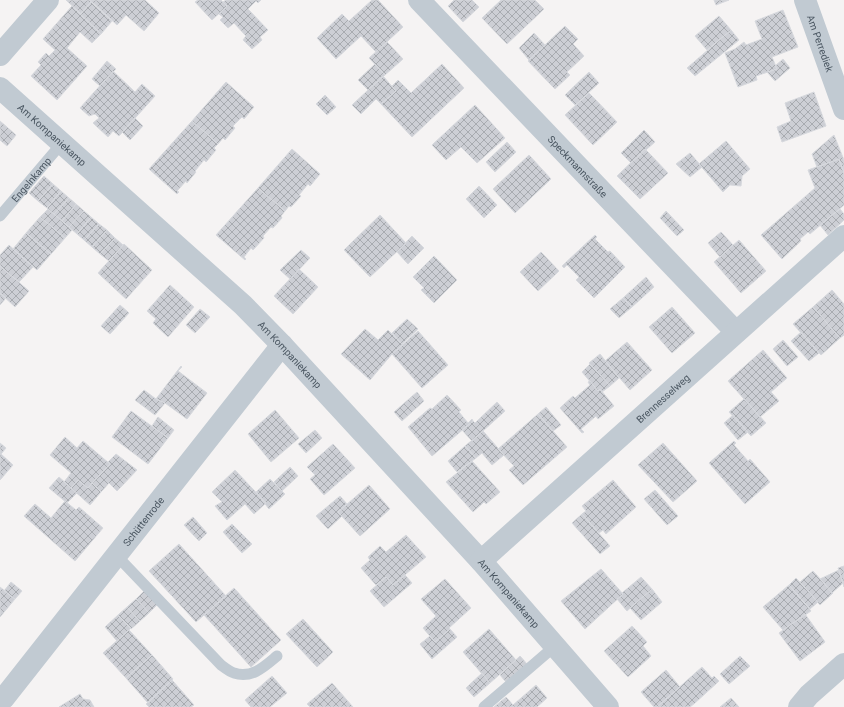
<svg xmlns="http://www.w3.org/2000/svg" width="844" height="707" font-family="Roboto,sans-serif">
<style>
.building{fill:url(#building-cross-hatch);stroke:#d7d9de}
.lines{fill:none;stroke-linecap:round;stroke-linejoin:round}
.lane{stroke:#c1cad2;stroke-width:11}
.street{stroke:#c1cad2;stroke-width:22}
.labels{text-anchor:middle;stroke-width:3;stroke-linejoin:round;paint-order:stroke}
.street-label{font-size:10px;fill:#4a5661;stroke:#fff}
</style>
<defs>
<pattern id="building-cross-hatch" width="8" height="8" patternUnits="userSpaceOnUse"><rect width="8" height="8" fill="#cdcfd5"/><path d="M0 0l8 8M0 8l8-8" fill="none" stroke="#a8abb0"/></pattern>
</defs>
<rect width="100%" height="100%" fill="#f5f3f3"/>
<!-- building -->
<path class="building" d="M 66,0 L 90,0 L 91,2 L 81,14 Z
M 90,0 L 145,0 L 159,13 L 144,31 L 126,15 L 117,25 Z
M 198,0 L 221,0 L 227,6 L 212,20 L 195,2 Z
M 226,0 L 261,0 L 258,3 L 256,1 L 248,9 L 268,30 L 260,37 L 262,40 L 252,49 L 243,40 L 246,36 L 234,23 L 228,28 L 220,20 L 223,17 L 219,14 L 227,6 L 223,2 Z
M 372,0 L 378,0 L 403,27 L 376,52 L 361,36 L 336,59 L 317,38 L 342,14 L 349,21 Z
M 454,0 L 472,0 L 479,7 L 463,22 L 448,6 Z
M 501,0 L 535,0 L 544,9 L 507,44 L 482,18 Z
M 714,0 L 729,0 L 716,5 Z
M 91,2 L 112,21 L 101,34 L 80,14 Z
M 72,6 L 101,34 L 92,43 L 80,32 L 67,48 L 87,66 L 57,100 L 31,76 L 41,65 L 38,62 L 46,53 L 49,56 L 55,50 L 43,39 Z
M 783,10 L 798,47 L 772,57 L 777,69 L 756,76 L 757,80 L 738,87 L 725,53 L 735,49 L 744,42 L 746,45 L 762,39 L 755,21 Z
M 719,16 L 731,30 L 707,50 L 695,36 Z
M 565,26 L 578,39 L 573,44 L 584,56 L 567,72 L 570,75 L 555,89 L 528,61 Z
M 731,30 L 739,40 L 695,76 L 687,68 Z
M 534,33 L 545,45 L 529,60 L 519,48 Z
M 387,42 L 403,59 L 385,75 L 369,58 Z
M 783,59 L 790,68 L 775,81 L 767,72 L 777,69 L 775,66 Z
M 107,61 L 116,69 L 100,86 L 92,79 Z
M 375,64 L 385,75 L 368,90 L 358,80 Z
M 442,64 L 464,88 L 412,137 L 381,104 L 396,91 L 392,86 L 398,80 L 411,93 Z
M 113,71 L 135,92 L 142,84 L 155,96 L 119,136 L 113,131 L 108,137 L 93,123 L 99,118 L 95,114 L 89,116 L 80,108 Z
M 589,72 L 599,83 L 575,105 L 565,95 Z
M 383,76 L 396,91 L 381,104 L 376,99 L 361,114 L 352,105 Z
M 226,82 L 254,107 L 244,119 L 242,117 L 233,126 L 235,128 L 225,140 L 223,138 L 218,144 L 192,121 Z
M 814,92 L 826,126 L 782,142 L 777,127 L 791,121 L 785,103 Z
M 589,93 L 617,122 L 593,145 L 565,115 Z
M 325,95 L 336,107 L 327,115 L 316,104 Z
M 475,105 L 505,138 L 477,163 L 461,147 L 446,160 L 432,145 Z
M 135,118 L 143,126 L 130,140 L 122,132 Z
M 0,121 L 16,135 L 7,146 L 0,140 Z
M 192,121 L 218,144 L 214,148 L 216,150 L 206,162 L 204,160 L 195,171 L 196,172 L 187,183 L 186,181 L 177,191 L 179,192 L 177,194 L 149,169 Z
M 644,130 L 655,142 L 631,163 L 621,153 Z
M 834,135 L 844,160 L 844,173 L 839,159 L 817,167 L 812,154 Z
M 726,141 L 750,169 L 742,176 L 741,186 L 730,185 L 723,192 L 699,164 Z
M 507,142 L 516,152 L 495,172 L 486,162 Z
M 292,149 L 320,174 L 310,186 L 308,184 L 299,195 L 301,196 L 291,207 L 289,206 L 285,211 L 258,188 Z
M 645,149 L 668,173 L 640,199 L 617,176 Z
M 690,153 L 702,167 L 690,177 L 676,164 Z
M 529,155 L 551,179 L 515,213 L 493,189 Z
M 839,159 L 844,173 L 844,205 L 810,234 L 808,232 L 800,239 L 801,241 L 782,259 L 761,235 L 815,188 L 808,170 Z
M 44,176 L 53,184 L 38,201 L 29,193 Z
M 53,184 L 61,191 L 47,208 L 38,201 Z
M 479,186 L 497,205 L 484,218 L 466,199 Z
M 258,188 L 285,211 L 281,216 L 282,218 L 273,228 L 271,227 L 263,236 L 264,238 L 253,250 L 251,248 L 244,257 L 246,259 L 245,260 L 216,235 Z
M 61,191 L 69,198 L 54,214 L 47,208 Z
M 69,198 L 76,204 L 62,221 L 54,214 Z
M 76,204 L 84,211 L 69,227 L 62,221 Z
M 48,209 L 72,230 L 65,238 L 40,217 Z
M 840,209 L 844,214 L 844,220 L 828,235 L 820,225 Z
M 84,211 L 91,217 L 77,234 L 69,227 Z
M 666,211 L 684,230 L 677,236 L 660,218 Z
M 380,215 L 406,243 L 370,277 L 344,250 Z
M 40,217 L 65,238 L 51,254 L 26,233 Z
M 91,217 L 99,224 L 84,240 L 77,234 Z
M 99,224 L 107,230 L 92,247 L 84,240 Z
M 107,230 L 115,238 L 100,254 L 92,247 Z
M 721,232 L 733,245 L 720,257 L 708,243 Z
M 26,233 L 51,254 L 37,270 L 13,249 Z
M 595,235 L 597,237 L 595,239 L 608,252 L 610,251 L 625,267 L 594,298 L 576,280 L 579,277 L 567,265 L 564,268 L 562,266 Z
M 412,236 L 424,248 L 408,264 L 397,252 Z
M 115,238 L 123,245 L 109,261 L 100,254 Z
M 739,240 L 766,271 L 741,293 L 714,262 Z
M 124,244 L 152,270 L 126,299 L 98,273 Z
M 9,245 L 33,267 L 19,282 L 0,266 L 0,255 Z
M 301,250 L 310,258 L 290,279 L 280,270 Z
M 541,252 L 559,271 L 538,291 L 520,272 Z
M 434,256 L 457,280 L 434,303 L 421,290 L 424,288 L 413,277 Z
M 0,266 L 29,291 L 15,307 L 0,293 Z
M 299,269 L 318,287 L 293,314 L 274,296 Z
M 646,277 L 654,287 L 632,307 L 623,298 Z
M 170,285 L 194,307 L 168,337 L 153,323 L 156,319 L 147,311 Z
M 832,290 L 844,304 L 844,335 L 840,338 L 813,307 Z
M 0,293 L 6,298 L 0,305 Z
M 623,298 L 632,307 L 619,318 L 610,309 Z
M 120,305 L 129,313 L 110,334 L 101,326 Z
M 672,307 L 695,333 L 672,353 L 649,327 Z
M 813,307 L 840,338 L 821,355 L 793,324 Z
M 200,309 L 210,317 L 195,333 L 186,325 Z
M 407,319 L 418,329 L 402,344 L 392,333 Z
M 365,329 L 378,340 L 388,330 L 403,345 L 392,354 L 370,380 L 341,354 Z
M 418,331 L 448,365 L 422,388 L 392,354 Z
M 801,332 L 819,353 L 809,361 L 791,341 Z
M 783,340 L 798,357 L 787,366 L 773,349 Z
M 627,342 L 652,370 L 630,390 L 605,361 Z
M 763,350 L 787,378 L 771,392 L 779,401 L 760,417 L 728,381 Z
M 600,354 L 619,378 L 610,386 L 589,363 Z
M 590,364 L 610,386 L 602,392 L 600,389 L 598,391 L 582,372 Z
M 181,366 L 182,367 L 178,371 L 207,393 L 187,419 L 165,403 L 156,399 Z
M 590,381 L 598,391 L 600,389 L 614,406 L 598,419 L 596,416 L 581,429 L 584,432 L 582,433 L 560,408 L 573,396 L 575,398 L 590,385 L 588,382 Z
M 144,390 L 156,399 L 165,403 L 155,415 L 135,400 Z
M 417,392 L 424,401 L 402,421 L 394,412 Z
M 447,395 L 461,410 L 459,412 L 468,423 L 472,419 L 473,421 L 432,456 L 408,427 L 430,408 L 432,409 Z
M 744,399 L 766,423 L 751,436 L 729,412 Z
M 497,402 L 505,411 L 472,441 L 462,430 L 473,421 L 475,423 Z
M 546,407 L 561,425 L 553,431 L 538,414 Z
M 275,410 L 299,438 L 271,462 L 248,434 Z
M 131,411 L 168,438 L 148,464 L 112,437 Z
M 538,414 L 567,447 L 523,485 L 509,470 L 514,466 L 498,449 Z
M 733,415 L 748,432 L 738,440 L 724,423 Z
M 158,417 L 174,430 L 168,438 L 152,426 Z
M 315,430 L 322,438 L 306,453 L 298,444 Z
M 483,431 L 504,455 L 492,465 L 482,453 L 476,458 L 465,446 Z
M 65,437 L 77,448 L 83,441 L 110,464 L 88,488 L 78,480 L 71,488 L 64,482 L 71,473 L 50,455 Z
M 734,441 L 736,443 L 734,445 L 748,461 L 750,459 L 770,482 L 745,504 L 709,463 Z
M 0,443 L 6,448 L 1,454 L 13,465 L 0,480 Z
M 663,443 L 697,481 L 673,502 L 638,465 Z
M 333,444 L 355,468 L 324,495 L 310,479 L 315,475 L 307,467 Z
M 465,446 L 476,458 L 457,472 L 448,461 Z
M 116,454 L 137,470 L 117,491 L 109,483 L 101,492 L 92,483 L 110,464 L 108,462 Z
M 472,461 L 500,492 L 486,504 L 484,502 L 473,512 L 446,482 Z
M 290,467 L 298,476 L 282,491 L 274,482 Z
M 235,470 L 266,503 L 254,514 L 245,504 L 227,520 L 215,506 L 222,502 L 212,492 Z
M 59,477 L 77,493 L 67,503 L 49,488 Z
M 270,479 L 285,494 L 269,509 L 256,492 Z
M 78,480 L 88,488 L 92,483 L 101,492 L 90,505 L 71,488 Z
M 613,480 L 636,507 L 606,534 L 603,530 L 599,533 L 582,514 L 586,511 L 582,506 Z
M 369,485 L 390,509 L 360,536 L 338,512 Z
M 655,490 L 678,516 L 667,525 L 644,499 Z
M 340,496 L 347,504 L 338,512 L 342,516 L 328,529 L 316,516 Z
M 65,501 L 76,510 L 79,507 L 103,528 L 75,561 L 24,516 L 35,504 L 51,518 Z
M 582,514 L 610,546 L 600,554 L 572,523 Z
M 193,517 L 207,533 L 199,541 L 184,525 Z
M 232,524 L 252,544 L 242,553 L 223,532 Z
M 406,535 L 426,557 L 393,585 L 386,577 L 376,585 L 361,568 L 370,560 L 368,557 L 380,546 L 386,552 Z
M 179,544 L 226,596 L 196,622 L 149,571 Z
M 844,566 L 844,587 L 838,568 Z
M 601,569 L 623,594 L 585,629 L 561,601 Z
M 839,570 L 843,583 L 832,593 L 820,579 Z
M 813,571 L 833,593 L 820,605 L 800,582 Z
M 405,575 L 412,583 L 384,607 L 370,591 L 386,577 L 393,585 Z
M 641,577 L 652,589 L 627,611 L 617,599 L 623,594 L 622,593 Z
M 796,578 L 818,602 L 810,609 L 789,585 Z
M 445,579 L 471,608 L 449,628 L 450,629 L 435,642 L 423,628 L 436,616 L 421,599 Z
M 11,582 L 22,591 L 15,599 L 4,591 Z
M 789,585 L 811,611 L 783,630 L 763,607 Z
M 0,587 L 15,599 L 0,617 Z
M 234,588 L 281,640 L 251,667 L 204,615 Z
M 652,589 L 662,602 L 641,620 L 630,608 Z
M 145,590 L 158,604 L 149,613 L 136,599 Z
M 136,599 L 149,613 L 140,621 L 127,607 Z
M 127,607 L 140,621 L 131,629 L 118,615 Z
M 805,614 L 825,642 L 800,661 L 779,633 Z
M 118,615 L 131,628 L 117,641 L 105,627 Z
M 303,619 L 333,652 L 317,667 L 286,634 Z
M 632,626 L 647,642 L 643,646 L 651,656 L 628,677 L 604,651 Z
M 450,629 L 457,637 L 432,659 L 420,644 L 430,636 L 435,642 Z
M 489,629 L 516,660 L 490,683 L 463,652 Z
M 129,630 L 152,655 L 126,678 L 103,653 Z
M 152,655 L 173,679 L 148,703 L 126,678 Z
M 520,656 L 527,664 L 506,682 L 500,675 Z
M 740,656 L 750,666 L 729,684 L 720,674 Z
M 702,667 L 712,678 L 714,676 L 719,681 L 695,703 L 690,707 L 657,707 Z
M 666,670 L 680,687 L 657,707 L 654,707 L 641,692 Z
M 482,673 L 490,683 L 474,697 L 466,688 Z
M 272,676 L 287,693 L 270,707 L 251,707 L 245,700 Z
M 172,680 L 194,705 L 191,707 L 149,707 L 146,704 Z
M 332,683 L 353,707 L 310,707 L 307,704 Z
M 536,685 L 547,698 L 537,707 L 494,707 L 506,697 L 513,705 Z
M 80,694 L 83,699 L 90,700 L 94,707 L 59,707 Z
M 731,698 L 739,707 L 720,707 Z"/>
<g class="lines">
<!-- lane -->
<g class="lane">
<path id="s1" d="M 0,216 L 62,143"/>
<path d="M 117,556 L 221,665 C 225,668 230,672 234,673 C 252,679 265,666 277,656"/>
<path d="M 484,707 L 555,646"/>
</g>
<!-- street -->
<g class="street">
<path id="s2" d="M 419,0 L 736,332"/>
<path id="s3" d="M 805,0 L 844,109"/>
<path d="M 0,55 L 48,0"/>
<path id="s4" d="M 0,88 L 243,305 L 282,345 L 481,561 L 608,707"/>
<path id="s5" d="M 481,561 L 844,236"/>
<path id="s6" d="M 4,698 L 282,345"/>
<path d="M 799,707 L 809,695 L 844,664"/>
</g>
</g>
<g class="labels">
<!-- street labels -->
<g class="street-label">
<text dy="4" stroke="none"><textPath href="#s3" startOffset="46">Am Perrediek</textPath></text>
<text dy="4" stroke="none"><textPath href="#s4" startOffset="70">Am Kompaniekamp</textPath></text>
<text dy="4" stroke="none"><textPath href="#s2" startOffset="230">Speckmannstraße</textPath></text>
<text dy="4" stroke="none"><textPath href="#s1" startOffset="48">Engelnkamp</textPath></text>
<text dy="4" stroke="none"><textPath href="#s4" startOffset="394">Am Kompaniekamp</textPath></text>
<text dy="4" stroke="none"><textPath href="#s5" startOffset="244">Brennesselweg</textPath></text>
<text dy="4" stroke="none"><textPath href="#s6" startOffset="225">Schüttenrode</textPath></text>
<text dy="4" stroke="none"><textPath href="#s4" startOffset="718">Am Kompaniekamp</textPath></text>
</g>
</g>
</svg>
